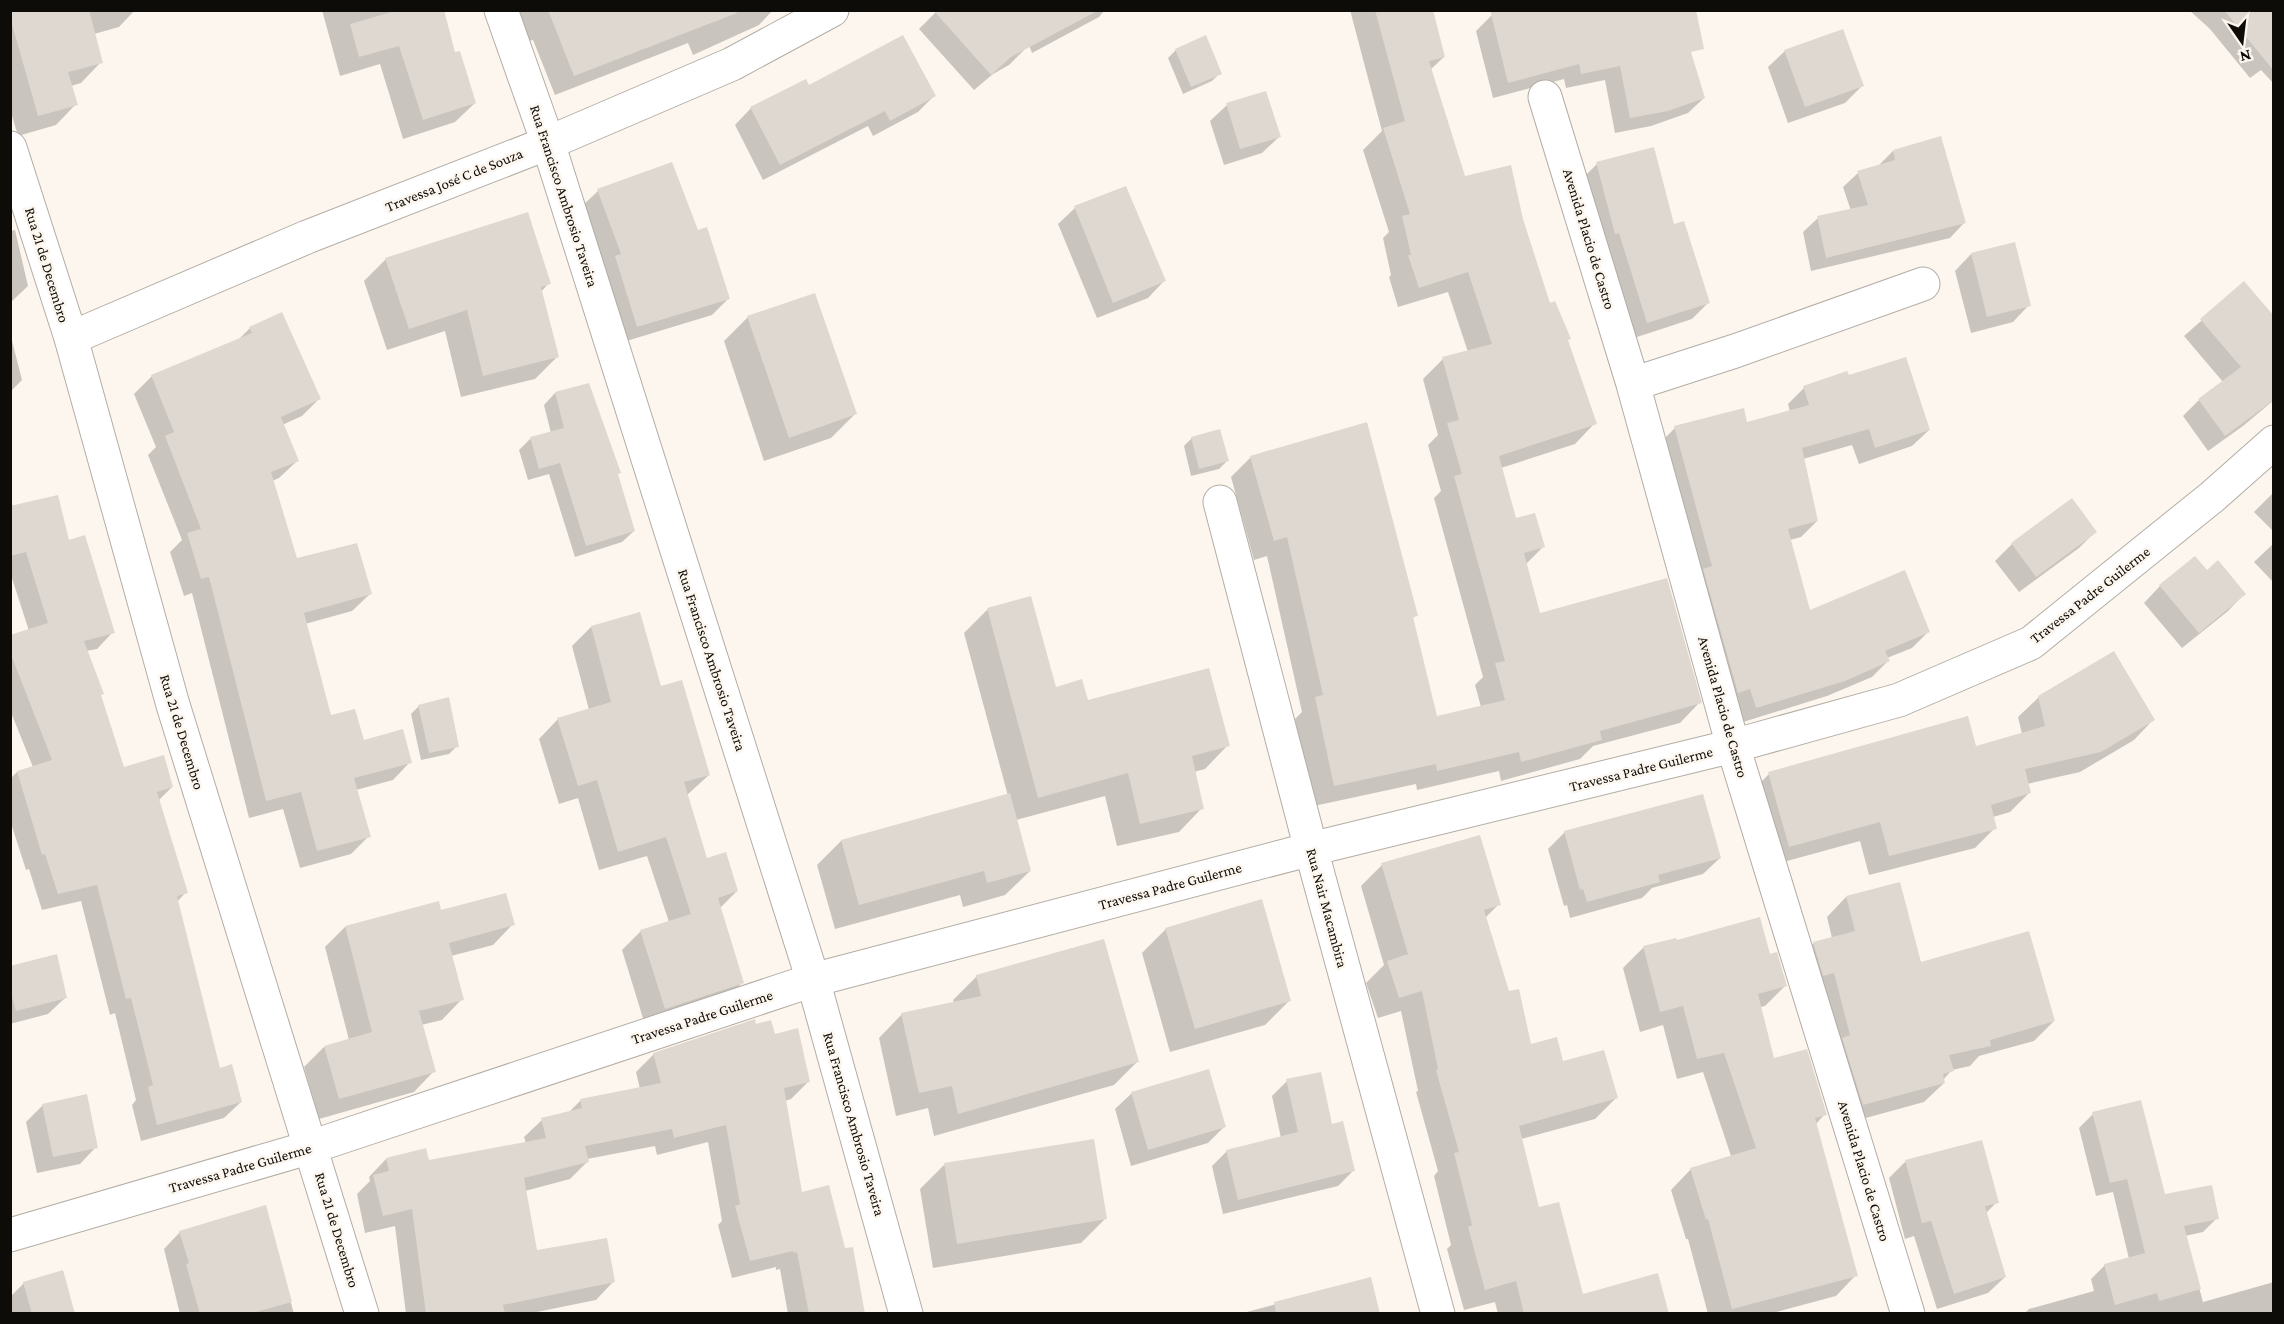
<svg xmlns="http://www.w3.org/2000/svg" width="2284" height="1324" font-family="'Crimson Pro',serif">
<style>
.shadow{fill:#0003}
.building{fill:#ded8d0}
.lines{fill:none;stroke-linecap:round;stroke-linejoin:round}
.minor-casing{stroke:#b3ada5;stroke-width:35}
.tertiary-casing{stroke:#b3ada5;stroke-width:35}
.minor{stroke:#fff;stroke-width:33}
.tertiary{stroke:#fff;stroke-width:33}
.labels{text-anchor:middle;stroke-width:5;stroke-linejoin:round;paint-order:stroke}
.street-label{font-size:15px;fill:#0e0c09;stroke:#fcf6ee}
</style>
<rect width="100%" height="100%" fill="#fcf6ee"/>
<!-- shadow -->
<path class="shadow" d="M 10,10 L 135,10 L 119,27 L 94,34 L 101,62 L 81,83 L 71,86 L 76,104 L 56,125 L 18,136 L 10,109 Z
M 322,10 L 442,10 L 454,54 L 475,103 L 455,122 L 403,139 L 380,64 L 340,76 Z
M 515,10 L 773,10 L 759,25 L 693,55 L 688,43 L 555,95 L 533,40 L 524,42 Z
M 938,10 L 1026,48 L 1009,65 L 993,74 L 974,90 L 919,29 Z
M 1016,10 L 1105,10 L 1099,17 L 1032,53 Z
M 1350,10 L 1431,10 L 1444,57 L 1430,70 L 1464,178 L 1522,220 L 1550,305 L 1567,340 L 1595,423 L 1575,444 L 1501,468 L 1515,520 L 1543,547 L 1525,565 L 1539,615 L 1700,702 L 1680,723 L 1593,746 L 1580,759 L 1501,781 L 1499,771 L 1417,790 L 1416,784 L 1314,806 L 1295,719 L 1302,712 L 1267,556 L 1254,560 L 1231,477 L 1251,457 L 1416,615 L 1412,619 L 1435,718 L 1481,707 L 1475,685 L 1483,677 L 1434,498 L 1441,491 L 1428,445 L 1438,435 L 1423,379 L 1443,359 L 1468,352 L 1448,292 L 1398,307 L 1389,277 L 1391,275 L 1383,238 L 1389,232 L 1363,150 L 1382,131 Z
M 1511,10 L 1704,98 L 1688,113 L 1651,126 L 1615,133 L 1605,80 L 1566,88 L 1564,79 L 1493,98 L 1476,31 L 1491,16 Z
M 2189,10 L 2274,10 L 2274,84 L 2261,70 L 2250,78 L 2210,29 Z
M 1176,50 L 1220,73 L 1212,81 L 1183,94 L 1168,58 Z
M 1785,51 L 1862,86 L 1845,103 L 1788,123 L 1768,67 Z
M 809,87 L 934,96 L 918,112 L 873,136 L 868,126 L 763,180 L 735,125 L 751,108 Z
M 1227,105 L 1279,137 L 1262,153 L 1224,165 L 1210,121 Z
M 1893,151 L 1964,223 L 1950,238 L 1811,271 L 1803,232 L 1818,218 L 1851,211 L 1843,187 L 1858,173 L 1878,166 Z
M 1597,164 L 1673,226 L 1708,303 L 1692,319 L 1631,339 L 1581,180 Z
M 598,191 L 697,232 L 728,299 L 712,315 L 620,343 L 581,207 Z
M 1075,208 L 1164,281 L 1148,298 L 1097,318 L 1058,224 Z
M 15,230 L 28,286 L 10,303 L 10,231 Z
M 1971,254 L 2029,305 L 2013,322 L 1971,333 L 1955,271 Z
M 386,259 L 549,283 L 541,292 L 557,357 L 535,379 L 461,397 L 445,331 L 387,350 L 364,281 Z
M 2244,283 L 2274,400 L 2243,426 L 2208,451 L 2183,416 L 2199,400 L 2223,382 L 2184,336 Z
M 748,317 L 855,414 L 831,438 L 764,461 L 724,341 Z
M 250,328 L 319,399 L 302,416 L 282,425 L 297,461 L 279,478 L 272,481 L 296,560 L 370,594 L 352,611 L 305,624 L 330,717 L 363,741 L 410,762 L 393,780 L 356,790 L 369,836 L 351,854 L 300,868 L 283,809 L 249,818 L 192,593 L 184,596 L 170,552 L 182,540 L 148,455 L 156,447 L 134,394 L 152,376 L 238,340 Z
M 10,333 L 22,380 L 10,392 Z
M 1848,377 L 1929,430 L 1912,446 L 1859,464 L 1852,445 L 1803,459 L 1817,521 L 1801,537 L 1790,540 L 1809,612 L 1929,631 L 1912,648 L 1887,658 L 1888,661 L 1872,677 L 1827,696 L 1740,723 L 1659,444 L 1675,428 L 1746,424 L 1790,412 L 1788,404 L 1804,388 Z
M 555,393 L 619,473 L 617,475 L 634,531 L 622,542 L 575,557 L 549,474 L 528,480 L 519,450 L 530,439 L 551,433 L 544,405 Z
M 1192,438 L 1227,461 L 1219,469 L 1191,476 L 1184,446 Z
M 2274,492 L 2274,532 L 2254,512 Z
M 10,498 L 13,507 L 68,541 L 113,632 L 97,649 L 86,651 L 124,769 L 172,787 L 158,801 L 186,892 L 177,902 L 219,1070 L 241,1102 L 224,1118 L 141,1141 L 132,1105 L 136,1100 L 115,1013 L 110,1015 L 81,901 L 42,910 L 29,869 L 26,870 L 10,820 L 10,779 L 17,772 L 33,767 L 10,710 L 10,637 L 29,631 L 10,572 Z
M 2072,501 L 2095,532 L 2079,548 L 2019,592 L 1995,561 L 2012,544 Z
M 2274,543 L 2274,583 L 2254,562 Z
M 2207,572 L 2244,594 L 2228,611 L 2182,648 L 2144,603 L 2160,586 Z
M 1030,598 L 1055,689 L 1087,702 L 1228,745 L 1205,769 L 1194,772 L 1202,808 L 1179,832 L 1117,846 L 1105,796 L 1016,820 L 1030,871 L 1005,895 L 963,907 L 960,895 L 835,929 L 817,865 L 841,841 L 1008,796 L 964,633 L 987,610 Z
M 591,627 L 660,688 L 709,775 L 687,795 L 706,860 L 737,891 L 720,908 L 742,983 L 723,1002 L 646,1028 L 622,950 L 641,931 L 669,922 L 647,856 L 599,870 L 578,798 L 559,804 L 539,739 L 558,719 L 589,710 L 572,646 Z
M 2039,697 L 2153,720 L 2134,740 L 2080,772 L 2027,784 L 2030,792 L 2010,812 L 1993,817 L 1995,828 L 1975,848 L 1869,875 L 1860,841 L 1769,866 L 1749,794 L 1769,774 L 1975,748 L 2022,734 L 2018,717 Z
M 419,706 L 457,746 L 449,754 L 421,760 L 411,714 Z
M 1565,832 L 1720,858 L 1703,874 L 1652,888 L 1642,898 L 1570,918 L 1567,905 L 1564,906 L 1548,849 Z
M 1382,865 L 1499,904 L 1485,918 L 1508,993 L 1530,1046 L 1562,1063 L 1616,1098 L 1595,1119 L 1521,1139 L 1538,1209 L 1582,1295 L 1668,1314 L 1498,1314 L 1495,1302 L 1464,1310 L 1447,1249 L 1451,1245 L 1434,1176 L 1438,1171 L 1416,1092 L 1418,1091 L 1401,1011 L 1378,1018 L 1366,983 L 1384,965 L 1361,886 Z
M 1846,897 L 1920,964 L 2054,1021 L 2034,1041 L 1979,1056 L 1970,1066 L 1952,1070 L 1943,1080 L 1944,1083 L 1924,1102 L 1844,1124 L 1794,963 L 1814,943 L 1832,938 L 1827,917 Z
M 440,912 L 513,924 L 493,945 L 451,956 L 462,999 L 442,1020 L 421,1025 L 434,1071 L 414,1092 L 319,1119 L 304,1067 L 324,1047 L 349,1040 L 325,947 L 345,927 Z
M 1166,929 L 1289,1001 L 1265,1025 L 1170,1052 L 1142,953 Z
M 1675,940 L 1769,956 L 1786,985 L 1765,1006 L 1760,1007 L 1773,1060 L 1825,1114 L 1815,1125 L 1856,1275 L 1836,1296 L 1769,1314 L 1708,1314 L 1688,1239 L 1686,1239 L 1671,1190 L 1691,1169 L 1731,1156 L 1703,1072 L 1677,1079 L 1663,1025 L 1640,1032 L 1623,968 L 1643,948 Z
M 10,967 L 65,998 L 48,1014 L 10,1024 Z
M 977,976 L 1137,1062 L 1114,1085 L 934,1136 L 928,1108 L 896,1116 L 879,1038 L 902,1014 L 954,1003 L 953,1000 Z
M 755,1026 L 774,1036 L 809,1081 L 791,1099 L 785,1101 L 801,1193 L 844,1250 L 864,1314 L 788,1314 L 780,1269 L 776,1270 L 776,1267 L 732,1278 L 718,1225 L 722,1221 L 708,1142 L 657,1155 L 655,1146 L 587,1159 L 587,1162 L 570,1179 L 525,1191 L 536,1252 L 613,1282 L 596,1300 L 527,1314 L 406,1314 L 395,1226 L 365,1233 L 357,1194 L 370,1181 L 369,1177 L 386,1159 L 428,1161 L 526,1143 L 524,1137 L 542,1120 L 568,1113 L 581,1100 L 640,1089 L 636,1072 L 654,1054 Z
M 1287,1081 L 1331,1126 L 1353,1171 L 1338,1186 L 1223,1214 L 1212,1166 L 1227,1151 L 1281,1138 L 1272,1096 Z
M 1132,1093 L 1224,1127 L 1208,1143 L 1131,1166 L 1115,1109 Z
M 43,1105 L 96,1147 L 80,1164 L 37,1173 L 26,1122 Z
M 2093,1114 L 2164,1196 L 2217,1218 L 2203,1232 L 2185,1236 L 2203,1302 L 2274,1282 L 2274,1314 L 2024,1314 L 2029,1309 L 2094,1291 L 2091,1279 L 2105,1265 L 2129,1259 L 2113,1192 L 2096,1196 L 2079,1128 Z
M 1981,1142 L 1997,1202 L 1985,1214 L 2005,1277 L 1988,1293 L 1937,1309 L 1914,1236 L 1905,1239 L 1889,1178 L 1905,1162 Z
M 944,1165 L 1105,1219 L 1081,1243 L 933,1268 L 920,1189 Z
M 265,1207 L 294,1314 L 180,1314 L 164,1249 L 180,1232 Z
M 1370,1279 L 1378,1314 L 1239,1314 Z
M 24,1283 L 74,1314 L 12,1314 L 10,1297 Z"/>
<!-- building -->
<path class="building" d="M 10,10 L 89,10 L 103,63 L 68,72 L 78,105 L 38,116 L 10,17 Z
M 399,10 L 444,10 L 455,52 L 460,51 L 476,103 L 423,120 L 399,46 L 359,57 L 350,24 Z
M 548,10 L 736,10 L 737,13 L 574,76 Z
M 933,10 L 1099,10 L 1011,57 L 991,75 Z
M 1375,10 L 1433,10 L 1445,57 L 1429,61 L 1465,176 L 1511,165 L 1523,219 L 1550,303 L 1555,301 L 1571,339 L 1568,340 L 1597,424 L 1499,456 L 1516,518 L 1535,513 L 1545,547 L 1524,553 L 1540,613 L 1667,578 L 1702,703 L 1600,731 L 1602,740 L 1521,762 L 1519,752 L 1437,771 L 1436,764 L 1334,786 L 1315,697 L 1323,695 L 1287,537 L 1274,541 L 1250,456 L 1367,422 L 1418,616 L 1413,617 L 1437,716 L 1505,700 L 1495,663 L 1505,661 L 1454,476 L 1462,474 L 1447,423 L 1459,420 L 1442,357 L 1492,344 L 1468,272 L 1419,288 L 1408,255 L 1411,255 L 1402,216 L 1410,214 L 1383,128 L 1405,121 Z
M 1490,10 L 1696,10 L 1704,49 L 1691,52 L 1705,98 L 1668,111 L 1630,118 L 1620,66 L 1581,74 L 1579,64 L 1508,83 Z
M 2224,10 L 2274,10 L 2274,71 Z
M 1843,29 L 1864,86 L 1805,107 L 1784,50 Z
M 903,35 L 936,96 L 890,121 L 885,111 L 780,165 L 750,107 L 806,79 L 809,85 Z
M 1206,35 L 1222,74 L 1191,87 L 1175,49 Z
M 1266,91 L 1281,137 L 1240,149 L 1226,103 Z
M 1941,136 L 1966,223 L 1826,258 L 1817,216 L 1868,205 L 1857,171 L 1895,160 L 1893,150 Z
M 1654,147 L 1674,224 L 1684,221 L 1710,303 L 1647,323 L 1619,233 L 1615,234 L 1596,162 Z
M 672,162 L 698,230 L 707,227 L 730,299 L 637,327 L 615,256 L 621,254 L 597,189 Z
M 1126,186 L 1166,281 L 1113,303 L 1074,206 Z
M 528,212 L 551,284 L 541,287 L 559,357 L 483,376 L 467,310 L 409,329 L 385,258 Z
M 2015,242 L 2031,306 L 1987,317 L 1971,253 Z
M 2244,281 L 2274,316 L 2274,405 L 2271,402 L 2225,436 L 2198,399 L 2241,367 L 2200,319 Z
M 815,293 L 857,414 L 789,438 L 747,316 Z
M 282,312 L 321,399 L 281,417 L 299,461 L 271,472 L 297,558 L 357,543 L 372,594 L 304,613 L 331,715 L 355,709 L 364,740 L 403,729 L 412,763 L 354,778 L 371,837 L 317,851 L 301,792 L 266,801 L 209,577 L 201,579 L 187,533 L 201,529 L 165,436 L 174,432 L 151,375 L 252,333 L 249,327 Z
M 1906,357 L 1930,430 L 1875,448 L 1869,429 L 1802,448 L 1818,521 L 1788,529 L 1810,610 L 1905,570 L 1930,632 L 1885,651 L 1890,661 L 1845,681 L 1756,708 L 1750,689 L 1738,693 L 1703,569 L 1712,566 L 1674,426 L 1744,408 L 1747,422 L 1809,405 L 1803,386 L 1847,371 L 1849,375 Z
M 589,383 L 621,473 L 618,474 L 635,531 L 586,546 L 560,463 L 539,469 L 530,437 L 564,428 L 555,392 Z
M 1220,429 L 1229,461 L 1199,469 L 1191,437 Z
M 58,495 L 69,540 L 85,535 L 115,633 L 84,641 L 104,694 L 101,695 L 124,767 L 164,755 L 173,787 L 157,792 L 188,893 L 177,896 L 220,1068 L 232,1064 L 242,1102 L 157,1125 L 148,1087 L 153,1085 L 131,998 L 126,999 L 97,885 L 58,894 L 45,854 L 42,855 L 17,771 L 52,760 L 10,652 L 10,635 L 48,623 L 26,552 L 10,556 L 10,506 Z
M 2072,498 L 2097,532 L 2036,577 L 2011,543 Z
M 2195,556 L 2207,570 L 2218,560 L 2246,594 L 2199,633 L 2159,585 Z
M 1031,596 L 1056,687 L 1082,679 L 1088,700 L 1209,668 L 1230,746 L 1192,756 L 1204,809 L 1140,824 L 1128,773 L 1038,798 L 987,608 Z
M 640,612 L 661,686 L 682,680 L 710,775 L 684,782 L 707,858 L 726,852 L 738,891 L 718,898 L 744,983 L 665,1009 L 640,930 L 691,914 L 666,837 L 618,852 L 597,780 L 578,786 L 557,718 L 611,702 L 591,626 Z
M 2114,651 L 2155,720 L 2101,752 L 2025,769 L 2031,793 L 1991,805 L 1997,829 L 1889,856 L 1880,822 L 1789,847 L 1768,772 L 1968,716 L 1976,746 L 2045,726 L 2038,696 Z
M 449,697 L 459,747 L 429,753 L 418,705 Z
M 1010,793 L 1031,871 L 987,883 L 984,871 L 859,905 L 841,840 Z
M 1703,794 L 1721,858 L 1658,875 L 1660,882 L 1587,902 L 1583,889 L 1580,890 L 1564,831 Z
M 1480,835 L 1501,905 L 1484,910 L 1509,991 L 1519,989 L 1531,1044 L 1557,1037 L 1563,1061 L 1604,1050 L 1618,1098 L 1519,1126 L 1539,1207 L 1559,1202 L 1583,1294 L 1658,1273 L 1669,1314 L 1524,1314 L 1516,1281 L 1485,1290 L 1468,1227 L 1472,1225 L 1454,1153 L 1459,1152 L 1436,1070 L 1438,1069 L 1422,991 L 1399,998 L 1387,961 L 1408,954 L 1381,863 Z
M 1900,882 L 1921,962 L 2029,931 L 2055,1021 L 1990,1040 L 1991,1046 L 1949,1055 L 1954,1071 L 1943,1074 L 1945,1083 L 1863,1105 L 1842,1038 L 1850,1035 L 1834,973 L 1823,976 L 1813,942 L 1855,931 L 1846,896 Z
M 506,893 L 515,925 L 449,943 L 464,1000 L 419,1011 L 436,1072 L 339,1099 L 324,1046 L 372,1032 L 345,926 L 439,901 L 441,910 Z
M 1262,899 L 1291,1001 L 1195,1029 L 1165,928 Z
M 1760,917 L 1770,954 L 1777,952 L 1787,986 L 1758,994 L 1774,1058 L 1807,1049 L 1827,1115 L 1815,1118 L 1858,1276 L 1732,1309 L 1708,1219 L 1706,1220 L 1690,1168 L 1756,1148 L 1724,1053 L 1697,1059 L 1683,1006 L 1660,1012 L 1643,946 L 1676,938 L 1677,940 Z
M 1104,939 L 1139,1062 L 958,1114 L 952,1086 L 919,1093 L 901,1013 L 981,996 L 976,975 Z
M 57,954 L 67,998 L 16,1011 L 10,990 L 10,966 Z
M 755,1019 L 756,1024 L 771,1020 L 775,1034 L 798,1028 L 810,1082 L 784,1088 L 802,1192 L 829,1185 L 845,1248 L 853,1247 L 865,1314 L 809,1314 L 797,1252 L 794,1253 L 793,1251 L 750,1261 L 735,1206 L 740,1204 L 726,1125 L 674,1138 L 672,1129 L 585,1146 L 589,1162 L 524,1178 L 537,1250 L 607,1238 L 615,1282 L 503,1305 L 505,1314 L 426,1314 L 412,1209 L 383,1216 L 373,1175 L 389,1171 L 386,1158 L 426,1148 L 429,1160 L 546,1138 L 541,1118 L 582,1108 L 580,1099 L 661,1083 L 653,1053 Z
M 1209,1069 L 1226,1127 L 1148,1150 L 1131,1092 Z
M 1321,1072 L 1332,1124 L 1343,1121 L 1355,1171 L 1238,1200 L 1226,1150 L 1298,1132 L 1286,1079 Z
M 87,1094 L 98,1148 L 53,1157 L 42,1104 Z
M 2141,1100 L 2165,1194 L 2212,1185 L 2219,1219 L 2184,1226 L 2201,1289 L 2159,1301 L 2157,1293 L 2115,1305 L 2104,1264 L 2145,1253 L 2127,1179 L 2110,1183 L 2092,1112 Z
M 1094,1139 L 1107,1219 L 957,1244 L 944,1163 Z
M 1982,1140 L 1999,1203 L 1985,1206 L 2006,1277 L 1954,1294 L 1931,1221 L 1922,1223 L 1905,1160 Z
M 266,1205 L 292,1302 L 249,1314 L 200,1314 L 186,1264 L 189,1263 L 179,1231 Z
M 63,1270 L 75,1314 L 32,1314 L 23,1282 Z
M 1371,1277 L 1380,1314 L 1276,1314 L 1274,1302 Z"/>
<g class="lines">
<defs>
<path id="minor" d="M 501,10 L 548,143 L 813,980 L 906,1314
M 1545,97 L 1633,384 L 1733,746
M 71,338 L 307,237 L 548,143 L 732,64 L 832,10
M 1633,384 L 1735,351 L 1923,284
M 1220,502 L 1311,849 L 1438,1314
M 10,1235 L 311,1147"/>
<path id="tertiary" d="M 10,148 L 71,338 L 173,705 L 362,1314
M 1733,746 L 1908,1314
M 311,1147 L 813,980 L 1311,849 L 1733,746 L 1899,700 L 2031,643 L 2212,497 L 2274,442"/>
</defs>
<!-- minor casing -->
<use href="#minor" class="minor-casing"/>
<!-- tertiary casing -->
<use href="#tertiary" class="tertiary-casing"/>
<!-- minor -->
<use href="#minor" class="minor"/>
<!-- tertiary -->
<use href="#tertiary" class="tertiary"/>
</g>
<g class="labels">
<!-- street labels -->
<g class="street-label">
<text transform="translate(454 180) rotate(-22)" y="5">Travessa José C de Souza</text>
<text transform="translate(564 196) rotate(72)" y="5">Rua Francisco Ambrosio Taveira</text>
<text transform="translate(1589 239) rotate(73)" y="5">Avenida Placio de Castro</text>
<text transform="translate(47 265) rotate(73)" y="5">Rua 21 de Decembro</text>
<text transform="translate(2090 595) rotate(-38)" y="5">Travessa Padre Guilerme</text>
<text transform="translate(712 660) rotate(72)" y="5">Rua Francisco Ambrosio Taveira</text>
<text transform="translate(1723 707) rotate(74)" y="5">Avenida Placio de Castro</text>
<text transform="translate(182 732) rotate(73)" y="5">Rua 21 de Decembro</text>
<text transform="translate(1641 769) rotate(-14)" y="5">Travessa Padre Guilerme</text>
<text transform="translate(1170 886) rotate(-15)" y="5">Travessa Padre Guilerme</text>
<text transform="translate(1327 908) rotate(75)" y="5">Rua Nair Macambira</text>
<text transform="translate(702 1017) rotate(-18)" y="5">Travessa Padre Guilerme</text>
<text transform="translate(854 1124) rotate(74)" y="5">Rua Francisco Ambrosio Taveira</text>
<text transform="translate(240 1168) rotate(-16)" y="5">Travessa Padre Guilerme</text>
<text transform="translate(1864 1171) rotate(73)" y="5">Avenida Placio de Castro</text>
<text transform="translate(337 1230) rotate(73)" y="5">Rua 21 de Decembro</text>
</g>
</g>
<!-- border -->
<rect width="2284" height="1324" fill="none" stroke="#0e0c09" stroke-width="24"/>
<!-- north arrow -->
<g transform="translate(2242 42) rotate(166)" stroke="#fcf6ee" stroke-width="4.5" paint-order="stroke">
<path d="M0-4.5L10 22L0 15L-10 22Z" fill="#0e0c09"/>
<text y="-9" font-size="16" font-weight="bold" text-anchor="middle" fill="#0e0c09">N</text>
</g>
</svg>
